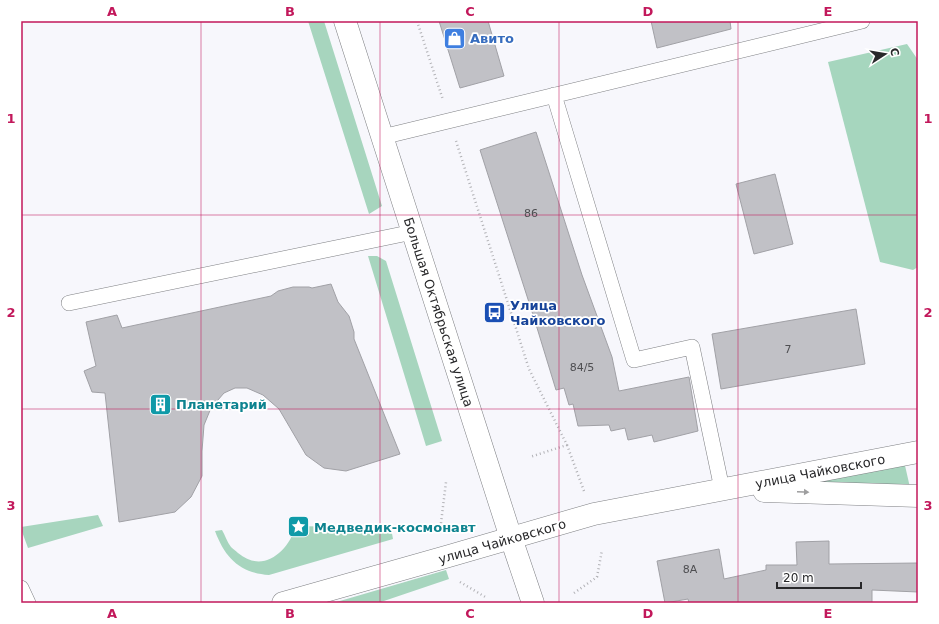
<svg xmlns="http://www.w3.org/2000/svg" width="939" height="624" font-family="'DejaVu Sans',sans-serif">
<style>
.green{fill:#a7d5be}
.forest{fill:#a6d6be}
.building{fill:#c1c1c6;stroke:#a1a1a6}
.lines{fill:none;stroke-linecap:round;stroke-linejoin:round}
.lane-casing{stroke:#7f8084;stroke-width:16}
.street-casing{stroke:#7f8084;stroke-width:23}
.secondary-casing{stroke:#7f8084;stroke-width:23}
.path{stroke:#b2b2b6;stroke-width:2.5;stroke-dasharray:1 3;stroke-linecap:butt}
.lane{stroke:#fff;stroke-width:15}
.street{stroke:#fff;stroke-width:22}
.secondary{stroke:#fff;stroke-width:22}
.oneway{fill:#9e9e9f}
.grid{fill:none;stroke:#c2185b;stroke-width:1;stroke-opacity:0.55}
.labels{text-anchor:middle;stroke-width:3.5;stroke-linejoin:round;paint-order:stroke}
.number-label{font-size:11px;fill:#4e4e51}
.shop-label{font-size:13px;font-weight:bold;fill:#366cbe;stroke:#fff;text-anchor:start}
.transit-label{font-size:13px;font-weight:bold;fill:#164399;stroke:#fff;text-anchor:start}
.street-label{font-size:13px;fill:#28282a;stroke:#fff}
.culture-label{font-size:13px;font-weight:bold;fill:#0d838f;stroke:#fff;text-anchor:start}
.neatline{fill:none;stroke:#c2185b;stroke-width:1.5}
.grid-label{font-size:13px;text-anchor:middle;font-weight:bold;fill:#c2185b}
</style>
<rect width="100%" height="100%" fill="#f7f7fc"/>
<!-- green -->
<path class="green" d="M 308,21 L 324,21 L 382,206 L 369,214 Z
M 368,256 L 377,256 L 386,261 L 442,441 L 426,446 Z
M 904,461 L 911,492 L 771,488 Z
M 98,515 L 103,526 L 28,548 L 21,529 L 21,527 Z
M 296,526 L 391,528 L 393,539 L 269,575 C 240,573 225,558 215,531 L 222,530 C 225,535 227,542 231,547 C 233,549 236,551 238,553 C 263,574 288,552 296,526 Z
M 446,570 L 449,579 L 378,603 L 333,603 Z"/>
<!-- forest -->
<path class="forest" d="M 907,44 L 918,60 L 918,267 L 913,270 L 880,262 L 828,62 Z"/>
<!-- building -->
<path class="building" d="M 439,21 L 488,21 L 504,76 L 460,88 Z
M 651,21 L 730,21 L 731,29 L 657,48 Z
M 536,132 L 582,275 L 612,357 L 619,391 L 689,377 L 698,431 L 654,442 L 652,435 L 628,440 L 625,428 L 611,431 L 609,425 L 578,426 L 573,404 L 569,405 L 564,388 L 556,390 L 534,318 L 480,150 Z
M 775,174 L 793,244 L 754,254 L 736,184 Z
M 331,284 L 338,302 L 349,316 L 354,332 L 354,339 L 400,454 L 346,471 L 324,468 L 306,455 L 279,409 L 263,395 L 247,388 L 235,388 L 224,393 L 211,408 L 204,425 L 202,451 L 202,476 L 191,497 L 175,512 L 119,522 L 105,393 L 92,392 L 84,371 L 96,366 L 86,322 L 117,315 L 122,328 L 271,296 L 278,291 L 293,287 L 309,287 L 312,288 Z
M 856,309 L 865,364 L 721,389 L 712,334 Z
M 829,541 L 829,564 L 918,563 L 918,592 L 872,590 L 872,603 L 689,603 L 688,599 L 665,603 L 657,561 L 719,549 L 724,579 L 766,570 L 766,565 L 797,565 L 796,542 Z"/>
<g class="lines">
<defs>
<path id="lane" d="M 554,95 L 634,360 L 692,347 L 722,489
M 382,137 L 862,21
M 69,303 L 413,232
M 21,588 L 28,603"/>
<path id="street" d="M 764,491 L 918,496
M 511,538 L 594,514 L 918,452"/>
<path id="secondary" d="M 345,21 L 511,538 L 533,603
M 283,603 L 449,556 L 511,538"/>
</defs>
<!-- lane casing -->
<use href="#lane" class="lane-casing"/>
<!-- street casing -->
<use href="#street" class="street-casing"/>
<!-- secondary casing -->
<use href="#secondary" class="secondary-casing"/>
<!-- path -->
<path class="path" d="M 417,21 L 443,100
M 456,141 L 529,369 L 567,445 L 530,457
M 567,445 L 584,491
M 440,531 L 446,482
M 460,582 L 487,598
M 574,593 L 597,577 L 602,550"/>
<!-- lane -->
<use href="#lane" class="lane"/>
<!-- street -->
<use href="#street" class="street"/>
<!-- secondary -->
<use href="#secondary" class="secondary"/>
</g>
<!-- one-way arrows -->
<defs><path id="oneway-solid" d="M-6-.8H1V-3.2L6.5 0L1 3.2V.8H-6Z"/></defs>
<use class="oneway" href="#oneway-solid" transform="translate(803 492) rotate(2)"/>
<!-- grid -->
<path class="grid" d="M 201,21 L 201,603M 380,21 L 380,603M 559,21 L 559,603M 738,21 L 738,603M 21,215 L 918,215M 21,409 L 918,409"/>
<!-- icons -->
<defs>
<symbol id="shop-square" viewBox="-11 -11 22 22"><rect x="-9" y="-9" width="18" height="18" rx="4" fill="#3f7fe0" stroke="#fff"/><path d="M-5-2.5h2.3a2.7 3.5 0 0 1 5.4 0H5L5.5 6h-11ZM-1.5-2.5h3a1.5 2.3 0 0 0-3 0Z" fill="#fff"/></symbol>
<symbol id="bus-square" viewBox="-11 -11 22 22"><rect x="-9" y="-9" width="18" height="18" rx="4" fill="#1a4fb4" stroke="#fff"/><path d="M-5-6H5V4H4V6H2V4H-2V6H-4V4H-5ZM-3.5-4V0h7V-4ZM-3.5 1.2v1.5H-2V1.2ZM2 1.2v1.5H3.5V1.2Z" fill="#fff"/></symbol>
<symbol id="building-square" viewBox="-11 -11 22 22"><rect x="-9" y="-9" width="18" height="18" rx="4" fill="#0f9aa8" stroke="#fff"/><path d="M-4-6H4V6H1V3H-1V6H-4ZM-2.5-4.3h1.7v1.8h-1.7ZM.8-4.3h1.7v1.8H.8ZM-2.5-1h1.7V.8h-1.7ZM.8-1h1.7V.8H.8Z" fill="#fff"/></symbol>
<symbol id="sight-square" viewBox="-11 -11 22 22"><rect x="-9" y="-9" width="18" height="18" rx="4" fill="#0f9aa8" stroke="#fff"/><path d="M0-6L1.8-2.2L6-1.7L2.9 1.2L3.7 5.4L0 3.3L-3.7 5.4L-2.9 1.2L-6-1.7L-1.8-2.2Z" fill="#fff"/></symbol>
</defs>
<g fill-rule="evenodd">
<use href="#shop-square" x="442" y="26" width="25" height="25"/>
<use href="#bus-square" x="482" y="300" width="25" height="25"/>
<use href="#building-square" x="148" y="392" width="25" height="25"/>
<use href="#sight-square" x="286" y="514" width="25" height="25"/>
</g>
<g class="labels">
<!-- number labels -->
<g class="number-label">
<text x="531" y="217">86</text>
<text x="788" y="353">7</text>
<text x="582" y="371">84/5</text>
<text x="690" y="573">8А</text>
</g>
<!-- shop labels -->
<g class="shop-label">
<text x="470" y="43">Авито</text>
</g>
<!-- transit labels -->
<g class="transit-label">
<text x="510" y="310">Улица<tspan x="510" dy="15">Чайковского</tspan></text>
</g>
<!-- street labels -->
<g class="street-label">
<text transform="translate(439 312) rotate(72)" y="5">Большая Октябрьская улица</text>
<text transform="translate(820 471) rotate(-11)" y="5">улица Чайковского</text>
<text transform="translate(502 541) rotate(-16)" y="5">улица Чайковского</text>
</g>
<!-- culture labels -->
<g class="culture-label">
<text x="176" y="409">Планетарий</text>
<text x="314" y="532">Медведик-космонавт</text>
</g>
</g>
<!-- border -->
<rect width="939" height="624" fill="none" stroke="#ffffff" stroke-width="44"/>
<!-- north arrow -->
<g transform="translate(885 54) rotate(78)" stroke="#ffffff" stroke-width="3" paint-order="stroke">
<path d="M0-3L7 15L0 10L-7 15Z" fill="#28282a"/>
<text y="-6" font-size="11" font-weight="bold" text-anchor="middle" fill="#28282a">С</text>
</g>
<!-- scale -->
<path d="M777 582v6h84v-6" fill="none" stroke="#28282a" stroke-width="2"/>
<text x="783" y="582" font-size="12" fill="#28282a" stroke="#ffffff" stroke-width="3" paint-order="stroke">20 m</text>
<rect x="22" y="22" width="895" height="580" class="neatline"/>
<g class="grid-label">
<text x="112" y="16">A</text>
<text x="290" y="16">B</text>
<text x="470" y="16">C</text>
<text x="648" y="16">D</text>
<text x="828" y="16">E</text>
<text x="11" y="123">1</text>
<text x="928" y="123">1</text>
<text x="11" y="317">2</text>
<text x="928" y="317">2</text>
<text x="11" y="510">3</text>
<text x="928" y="510">3</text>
<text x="112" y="618">A</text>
<text x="290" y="618">B</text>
<text x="470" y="618">C</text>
<text x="648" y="618">D</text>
<text x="828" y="618">E</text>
</g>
</svg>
